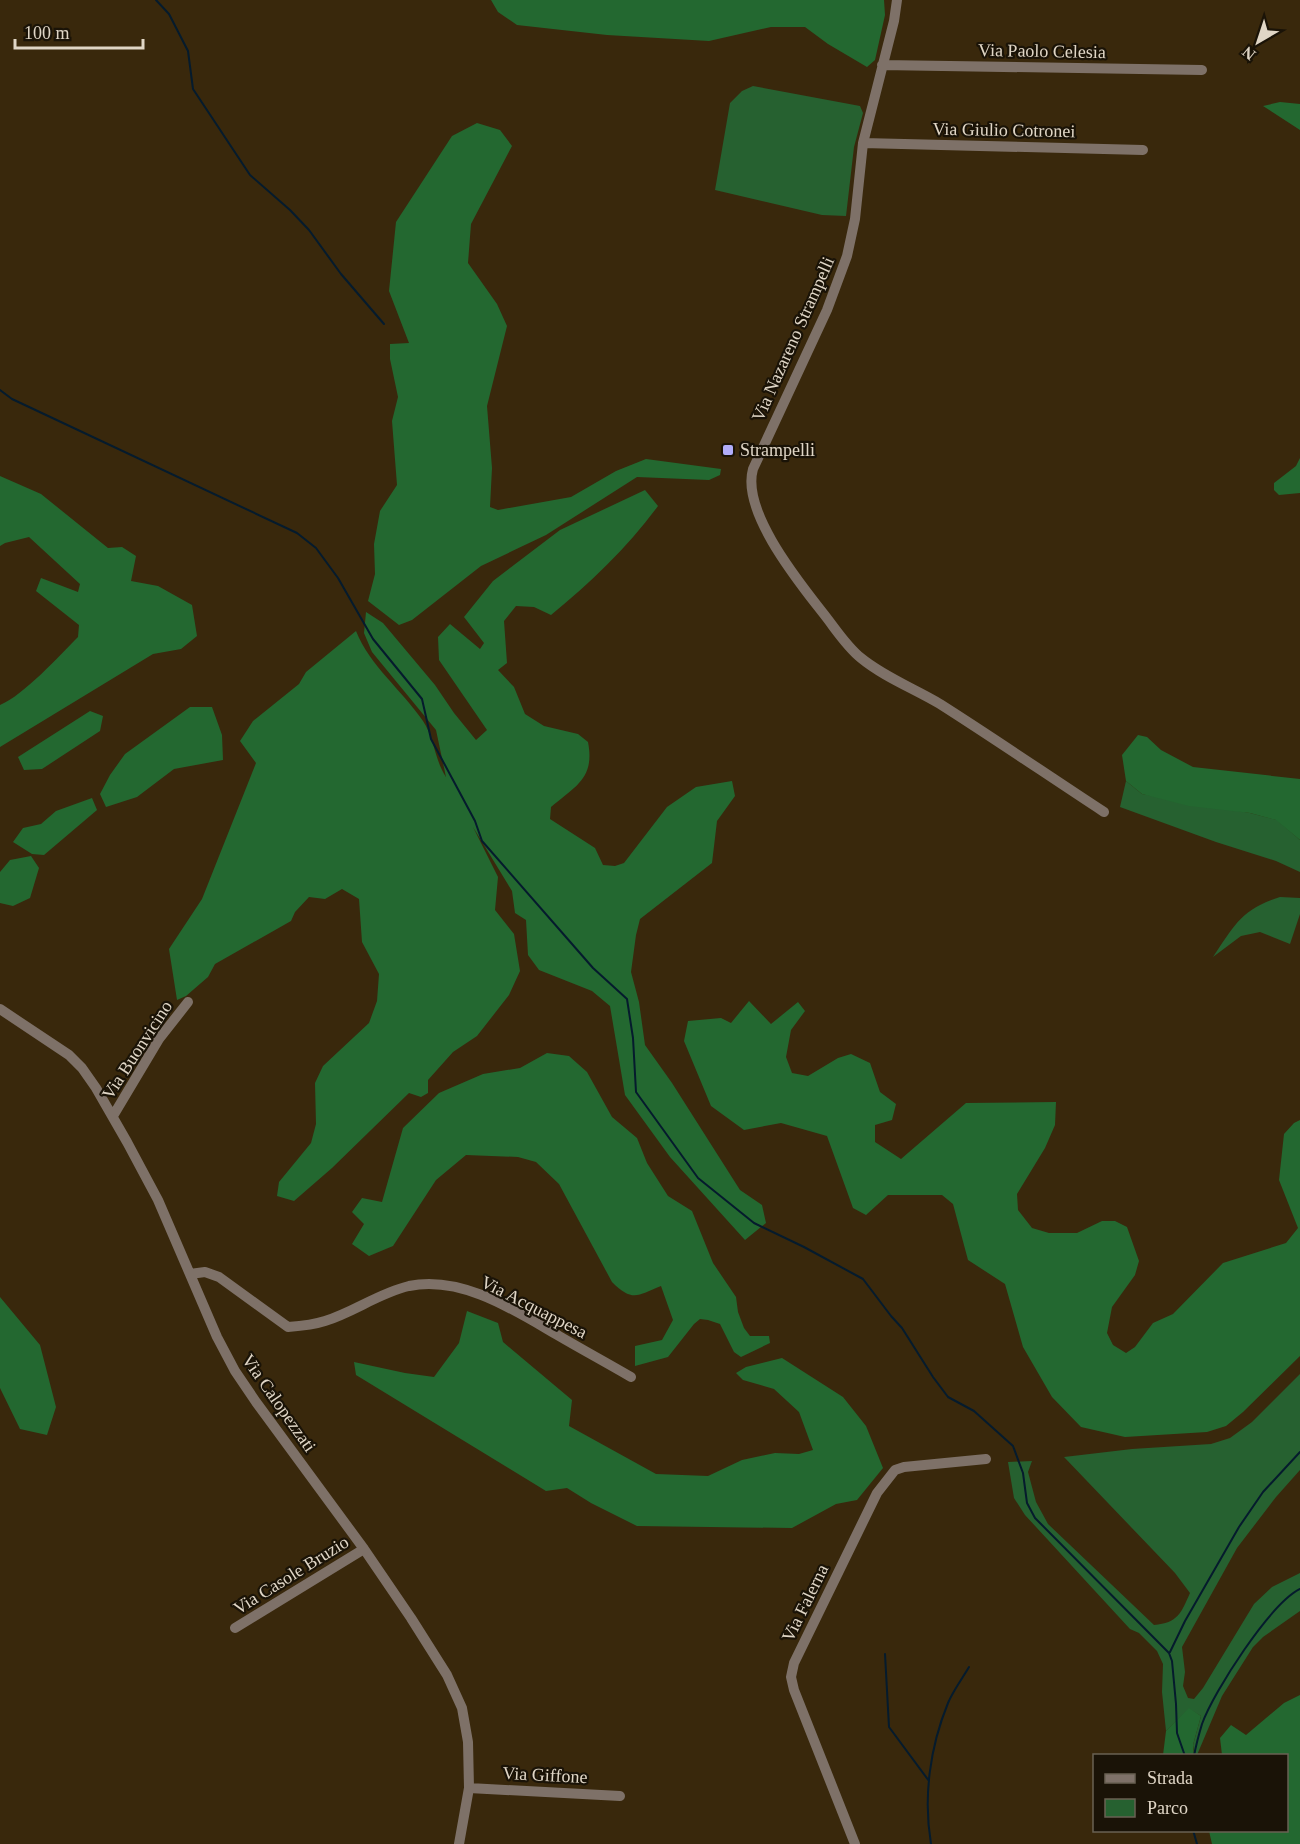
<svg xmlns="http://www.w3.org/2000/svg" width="1300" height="1844" font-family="'Times New Roman',serif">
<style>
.green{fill:#266130}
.forest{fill:#236830}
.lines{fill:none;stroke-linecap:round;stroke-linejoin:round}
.stream{stroke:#051b2d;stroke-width:2}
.minor{stroke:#7e7168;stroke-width:10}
.poi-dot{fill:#b1adfa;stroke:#1a1307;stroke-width:2}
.labels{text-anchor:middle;stroke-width:4.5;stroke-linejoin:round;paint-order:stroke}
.street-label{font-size:18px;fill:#e0d6c6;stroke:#1a1307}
.poi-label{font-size:18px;fill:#e0d6c6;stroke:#1a1307;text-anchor:start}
</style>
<rect width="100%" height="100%" fill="#39280c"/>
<!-- green -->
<path class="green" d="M 753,86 L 860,106 L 863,113 L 854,147 L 846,216 L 822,215 L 715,190 L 730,103 L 742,91 Z
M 1126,781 L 1142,794 L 1250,813 L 1277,820 L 1300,840 L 1300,872 L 1276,861 L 1216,842 L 1120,807 Z
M 1280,897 L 1300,898 L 1300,914 L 1290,944 L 1260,932 L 1241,936 L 1213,957 C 1234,926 1241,909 1280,897 Z
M 1300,1374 L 1300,1470 L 1276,1497 L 1237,1548 L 1182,1647 L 1185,1672 L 1183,1686 L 1188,1698 L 1194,1699 L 1203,1688 L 1254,1604 L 1272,1587 L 1300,1573 L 1300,1611 L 1263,1637 L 1253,1647 L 1222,1696 L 1197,1755 L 1195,1755 L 1193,1745 L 1201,1716 L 1189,1709 L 1166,1731 L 1162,1692 L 1163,1664 L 1157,1651 L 1139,1633 L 1130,1629 L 1025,1515 L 1014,1498 L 1008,1462 L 1032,1461 L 1028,1472 L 1036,1502 L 1048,1524 L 1154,1625 C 1178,1623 1181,1613 1190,1593 L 1175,1573 L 1064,1457 L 1132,1449 L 1211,1444 L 1230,1438 L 1252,1422 Z"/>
<!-- forest -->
<path class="forest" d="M 491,0 L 884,0 L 885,15 L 875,60 L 867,67 L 828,44 L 805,27 L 771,27 L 709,41 L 607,35 L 517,25 L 498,12 Z
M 1280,102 L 1300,104 L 1300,130 L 1263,106 Z
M 477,123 L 500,130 L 512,146 L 471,224 L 468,263 L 497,304 L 507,326 L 487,406 L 492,468 L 490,507 L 498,510 L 571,497 L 616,471 L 646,459 L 721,469 L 720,475 L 709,480 L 637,477 L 546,535 L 481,566 L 412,620 L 399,625 L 368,601 L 375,574 L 374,544 L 380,511 L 397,485 L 392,421 L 398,397 L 390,359 L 390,344 L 409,343 L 389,291 L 396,222 L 452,136 Z
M 1300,458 L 1300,493 L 1279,495 L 1274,490 L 1274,483 L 1296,466 Z
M 0,476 L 41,494 L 108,548 L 122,547 L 136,556 L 131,581 L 158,586 L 192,605 L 197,636 L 181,649 L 153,654 L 0,747 L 0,705 C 24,695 59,656 78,637 L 79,625 L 36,591 L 41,578 L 78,592 L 80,584 L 29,537 L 5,543 L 0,546 Z
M 645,490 L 658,506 C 628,547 590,583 551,615 L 534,607 L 516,606 L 504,621 L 507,663 L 498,670 L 514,687 L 525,714 L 544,726 L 578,734 L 588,742 C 595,778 576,786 551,807 L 550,819 L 595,848 L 603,865 L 615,866 L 624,863 L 667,807 L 696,787 L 732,781 L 735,796 L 717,821 L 712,863 L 640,919 L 636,935 L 631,972 L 639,1002 L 645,1045 L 672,1083 L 740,1190 L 762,1205 L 766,1223 L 745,1240 L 670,1157 L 625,1095 L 610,1006 L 592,991 L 539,970 L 528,955 L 526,920 L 515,913 L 512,891 L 473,827 L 498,877 L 495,910 L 514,934 L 520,971 L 509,995 L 477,1036 L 453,1052 L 428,1080 L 428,1093 L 421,1097 L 409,1093 L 332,1168 L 294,1201 L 277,1196 L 279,1182 L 311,1143 L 316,1124 L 315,1083 L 323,1066 L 369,1023 L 377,1001 L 379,974 L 362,942 L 359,899 L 342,889 L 325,899 L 309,897 L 295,912 L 291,921 L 215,964 L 208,977 L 186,996 L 177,1000 L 169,949 L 202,899 L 256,763 L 240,741 L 253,721 L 299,684 L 306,672 L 356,631 C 370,666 402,690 423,721 C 434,737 435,761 446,777 L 436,730 L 372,652 L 364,633 L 366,612 L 383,623 L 435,685 L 454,713 L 476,740 L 487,730 L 439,660 L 438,637 L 450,624 L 480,649 L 484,643 L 464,617 L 493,581 L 560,530 Z
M 190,707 L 212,707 L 222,735 L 223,760 L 174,769 L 137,797 L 106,807 L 100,794 L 110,775 L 125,754 Z
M 90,711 L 103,716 L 100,731 L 42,769 L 24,770 L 18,757 Z
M 1138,735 L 1147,737 L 1161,750 L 1193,767 L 1300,779 L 1300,840 L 1276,820 L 1250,813 L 1189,806 L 1142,794 L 1126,781 L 1122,755 Z
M 92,798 L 97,810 L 44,855 L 32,854 L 13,842 L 23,828 L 41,824 L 56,811 Z
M 31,856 L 39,868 L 30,898 L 13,906 L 0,903 L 0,872 L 10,860 Z
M 749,1001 L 771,1024 L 798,1002 L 805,1011 L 791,1030 L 786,1057 L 792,1073 L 808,1076 L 838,1058 L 851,1054 L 870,1063 L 880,1092 L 896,1104 L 892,1120 L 875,1125 L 875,1142 L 901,1159 L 966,1103 L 1056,1102 L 1055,1125 L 1045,1148 L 1017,1194 L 1018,1210 L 1032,1228 L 1049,1233 L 1077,1233 L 1102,1221 L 1115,1221 L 1127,1227 L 1139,1261 L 1135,1275 L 1112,1307 L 1107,1333 L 1113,1345 L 1126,1353 L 1135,1347 L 1153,1323 L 1173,1314 L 1223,1263 L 1286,1243 L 1298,1228 L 1279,1180 L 1284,1134 L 1294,1123 L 1300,1120 L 1300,1356 L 1243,1412 L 1226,1426 L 1207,1432 L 1125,1437 L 1081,1427 L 1052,1397 L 1023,1347 L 1005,1284 L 968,1260 L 953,1204 L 942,1195 L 888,1195 L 866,1215 L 853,1208 L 827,1136 L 781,1123 L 744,1130 L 711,1106 L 684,1041 L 688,1021 L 721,1018 L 731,1023 Z
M 547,1053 L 569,1056 L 587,1072 L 612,1117 L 637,1138 L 647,1163 L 668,1196 L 692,1211 L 713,1263 L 736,1297 L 738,1312 L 744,1328 L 750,1336 L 769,1336 L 770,1343 L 741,1357 L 734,1352 L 720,1324 L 708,1320 L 700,1319 L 694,1324 L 668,1357 L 635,1366 L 635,1346 L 662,1340 L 673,1320 L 661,1286 C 638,1295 633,1303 612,1282 L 559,1184 L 536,1162 L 518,1157 L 466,1155 L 436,1180 L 393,1246 L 369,1256 L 352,1244 L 364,1224 L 352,1212 L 362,1198 L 382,1202 L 403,1128 L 439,1093 L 483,1074 L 520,1068 Z
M 0,1297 L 40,1345 L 56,1407 L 47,1435 L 20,1429 L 0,1388 Z
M 467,1311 L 498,1323 L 503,1342 L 572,1400 L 569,1426 L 656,1474 L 708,1476 L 742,1460 L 775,1453 L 799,1454 L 813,1450 L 799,1412 L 774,1389 L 743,1380 L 736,1373 L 746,1367 L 782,1358 L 843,1397 L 866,1426 L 883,1468 L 857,1500 L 836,1504 L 792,1528 L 637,1526 L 591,1503 L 567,1488 L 546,1491 L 356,1375 L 354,1362 L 405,1373 L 434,1377 L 459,1343 Z
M 1300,1695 L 1300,1844 L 1212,1844 L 1209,1831 L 1286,1830 L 1286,1756 L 1222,1755 L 1220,1738 L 1231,1725 L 1246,1735 L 1284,1703 Z
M 1189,1708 L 1201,1716 L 1193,1745 L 1194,1755 L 1163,1755 L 1166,1731 Z"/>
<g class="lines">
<!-- stream -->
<path class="stream" d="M 156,0 L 169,14 L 188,51 L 193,89 L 250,175 L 290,210 L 309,230 L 341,274 L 384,324
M 0,390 L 12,399 L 297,533 L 316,548 L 338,578 L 373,639 L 422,699 L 431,739 L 475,821 L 482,841 L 593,968 L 627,999 L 633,1038 L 636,1092 L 698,1178 L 754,1223 L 804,1247 L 863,1279 L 891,1316 L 902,1328 L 933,1377 L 948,1397 L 974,1411 L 1013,1446 L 1023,1473 L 1027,1503 L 1035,1518 L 1169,1653 L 1172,1661 L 1176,1704 L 1177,1733 L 1185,1756
M 1170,1652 L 1185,1621 L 1239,1527 L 1263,1492 L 1300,1452
M 885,1654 L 889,1727 L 929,1781
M 1194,1756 C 1196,1745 1199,1734 1202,1724 C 1214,1691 1270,1604 1300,1589
M 1193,1830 L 1197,1844
M 931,1844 C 923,1797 930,1747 948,1703 C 953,1691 962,1679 969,1667"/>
<!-- minor -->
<path class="minor" d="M 897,0 L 894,21 L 863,143 L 855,219 L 847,256 L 827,310 L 753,469 C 741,511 798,581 823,613 C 835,628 846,646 861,658 C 884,677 915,689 940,704 C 995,739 1049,776 1104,812
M 882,65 L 1202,70
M 863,143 L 1143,150
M 0,1009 L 69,1055 L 82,1068 L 96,1088 L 127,1142 L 158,1200 L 217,1337 L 235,1371 L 256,1402 L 364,1549 L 411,1618 L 447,1675 L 462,1708 L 468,1742 L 469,1788 L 459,1844
M 113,1116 L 159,1039 L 188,1002
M 190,1274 L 205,1272 L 219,1277 L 288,1327 C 301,1326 313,1325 325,1321 C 354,1312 379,1293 409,1286 C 462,1275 516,1311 559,1336 C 583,1350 607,1363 631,1377
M 235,1628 L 364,1549
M 469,1788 L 620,1796
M 855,1844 L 794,1690 L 791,1677 L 794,1663 L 877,1493 L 895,1470 L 904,1467 L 986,1459"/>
</g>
<!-- markers -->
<rect class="poi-dot" x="722" y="444" width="12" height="12" rx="3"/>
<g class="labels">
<!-- street labels -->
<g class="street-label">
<text transform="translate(1042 51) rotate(1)" y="6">Via Paolo Celesia</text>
<text transform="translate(1004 130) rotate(1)" y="6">Via Giulio Cotronei</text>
<text transform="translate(793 339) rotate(-66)" y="6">Via Nazareno Strampelli</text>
<text transform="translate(137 1050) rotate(-57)" y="6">Via Buonvicino</text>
<text transform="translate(534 1307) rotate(27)" y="6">Via Acquappesa</text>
<text transform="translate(279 1403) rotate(55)" y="6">Via Calopezzati</text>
<text transform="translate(291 1575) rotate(-32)" y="6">Via Casole Bruzio</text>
<text transform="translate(805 1603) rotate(-64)" y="6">Via Falerna</text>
<text transform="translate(545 1775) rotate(3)" y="6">Via Giffone</text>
</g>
<!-- poi labels -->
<g class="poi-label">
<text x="740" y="456">Strampelli</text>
</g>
</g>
<!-- legend -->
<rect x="1093" y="1754" width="195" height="78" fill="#1a1307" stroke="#696153" stroke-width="1.5"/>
<rect x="1105" y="1774" width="30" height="9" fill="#7e7168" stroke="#696153" stroke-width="1.5"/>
<text x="1147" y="1784" font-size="18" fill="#e0d6c6">Strada</text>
<rect x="1105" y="1799" width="30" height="18" fill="#266130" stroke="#696153" stroke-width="1.5"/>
<text x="1147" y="1814" font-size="18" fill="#e0d6c6">Parco</text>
<!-- north arrow -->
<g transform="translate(1258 42) rotate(219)" stroke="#1a1307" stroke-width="4.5" paint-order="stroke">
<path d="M0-4.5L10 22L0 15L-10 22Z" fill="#e0d6c6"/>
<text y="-9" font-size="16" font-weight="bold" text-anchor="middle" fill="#e0d6c6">N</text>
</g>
<!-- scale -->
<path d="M15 39v9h128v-9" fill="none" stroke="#e0d6c6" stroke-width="3"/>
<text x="24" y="39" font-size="18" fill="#e0d6c6" stroke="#1a1307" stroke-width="4.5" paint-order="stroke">100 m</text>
</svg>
